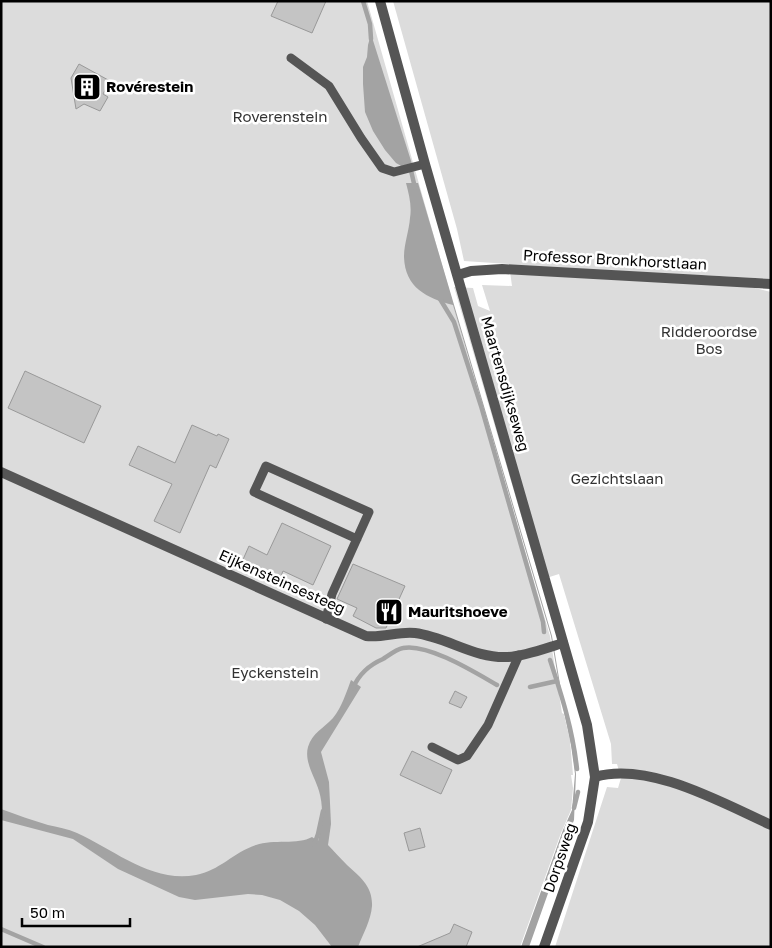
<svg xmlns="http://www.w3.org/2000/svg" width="772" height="948" font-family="'Golos Text',sans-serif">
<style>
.green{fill:#dcdcdc}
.water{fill:#a3a3a3}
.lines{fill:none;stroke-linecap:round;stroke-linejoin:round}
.stream{stroke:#a3a3a3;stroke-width:4.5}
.building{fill:#c4c4c4;stroke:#999}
.service{stroke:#555;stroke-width:9}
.minor{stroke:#555;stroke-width:10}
.tertiary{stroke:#555;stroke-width:10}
.labels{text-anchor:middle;stroke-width:5;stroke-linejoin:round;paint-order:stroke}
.poi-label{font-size:15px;font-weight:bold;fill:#000;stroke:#fff;text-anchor:start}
.park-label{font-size:15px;fill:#333;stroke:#fff}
.street-label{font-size:15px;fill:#000;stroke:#fff}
</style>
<rect width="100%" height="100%" fill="#fff"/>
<!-- green -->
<path class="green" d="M 1,1 L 367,1 L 468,356 L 550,636 L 562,713 L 564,714 L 570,740 L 573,775 L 571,775 L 573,788 L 571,810 L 561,833 L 520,947 L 1,947 Z
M 393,1 L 771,1 L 771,279 L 702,275 L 771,292 L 771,947 L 555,947 L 607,787 L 618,788 L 621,778 L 617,764 L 612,764 L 611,744 L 559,574 L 540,580 L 454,287 L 473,288 L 478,306 L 490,311 L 482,285 L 512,286 L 509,264 L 464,261 L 457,229 Z"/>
<!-- water -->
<path class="water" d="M 371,34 L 412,164 L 403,167 L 396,163 L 385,150 L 373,131 L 365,112 L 363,84 L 363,67 L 367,57 L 368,45 Z
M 406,183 L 418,183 L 552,636 L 563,702 L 573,747 L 576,774 L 574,820 L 529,947 L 521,947 L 563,830 L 572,810 L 575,774 L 571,745 L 562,702 L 551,636 L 453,305 C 427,298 405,288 404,257 C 404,244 409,231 410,218 C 412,206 409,195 406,183 Z
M 351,680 L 361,687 L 321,752 L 329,782 L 331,824 L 328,845 C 334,851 340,858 347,865 C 359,876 373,886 372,906 C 371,920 363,934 358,947 L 332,947 L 315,925 L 299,911 L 280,900 L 262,895 L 248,894 L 195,900 L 179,897 L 118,869 L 73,839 L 1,820 L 1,809 C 17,815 32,820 48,825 C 57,827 68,829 77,833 C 115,850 151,883 196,875 C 219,871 234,852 256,845 C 273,839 298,845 312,837 L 318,841 C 322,826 324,807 319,791 C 315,777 304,762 308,747 C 312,733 324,728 333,718 C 342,707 346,693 351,680 Z"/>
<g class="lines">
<!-- stream -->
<path class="stream" d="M 363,1 L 370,24 L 371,39
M 410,166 L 415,188
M 440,299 L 454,322 L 481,406 L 543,622 L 544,632
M 550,660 C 562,696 573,731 577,769
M 530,687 L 557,681
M 353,688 C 359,674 369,665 383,659 C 389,655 397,649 403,648 C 428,643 476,673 497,685
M 574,808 L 578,792
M 314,845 L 318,834 L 323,811
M 1,929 L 43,947"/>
</g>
<!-- building -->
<path class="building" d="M 278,1 L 326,1 L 312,33 L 271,16 Z
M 79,64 L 110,81 L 103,94 L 108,97 L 100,111 L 84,104 L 76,109 L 71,78 Z
M 25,371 L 101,406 L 84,443 L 8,408 Z
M 192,425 L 217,436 L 218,434 L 229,439 L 216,468 L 210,465 L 180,533 L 154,521 L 172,484 L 129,465 L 138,446 L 175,463 Z
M 282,523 L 331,546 L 313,585 L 283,571 L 279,581 L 241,564 L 249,546 L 267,555 Z
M 353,564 L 405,586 L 386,628 L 376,628 L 353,616 L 357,608 L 337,599 Z
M 455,691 L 467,697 L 461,708 L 449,703 Z
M 412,751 L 452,770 L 441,794 L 400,775 Z
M 420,828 L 425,847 L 409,851 L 404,833 Z
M 454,924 L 472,932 L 466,947 L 417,947 L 450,933 Z"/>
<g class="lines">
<!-- service -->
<path class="service" d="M 291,58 L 329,86 L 361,138 L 382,168 L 394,172 L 425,164
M 326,619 L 332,594 L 369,512 L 266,466 L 254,492 L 357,539
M 432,747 L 458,760 L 467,756 L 488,725 L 519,655"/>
<!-- minor -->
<path class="minor" d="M 1,472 L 366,636 C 383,638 399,631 415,633 C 447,637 475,659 508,657 C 526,656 546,648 563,643
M 595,777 C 649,761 722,803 771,825"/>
<!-- tertiary -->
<path class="tertiary" d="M 380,1 L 425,164 L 587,725 L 595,777 L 588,822 L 544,947
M 458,275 L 471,271 L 502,269 L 771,284"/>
</g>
<!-- icons -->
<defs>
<symbol id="building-square" viewBox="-11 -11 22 22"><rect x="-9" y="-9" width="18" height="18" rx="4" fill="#000" stroke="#fff"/><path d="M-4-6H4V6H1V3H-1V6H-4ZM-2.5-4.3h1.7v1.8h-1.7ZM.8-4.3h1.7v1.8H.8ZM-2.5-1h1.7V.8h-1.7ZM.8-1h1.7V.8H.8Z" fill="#fff"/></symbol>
<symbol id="restaurant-square" viewBox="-11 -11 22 22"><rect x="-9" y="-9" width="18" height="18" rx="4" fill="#000" stroke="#fff"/><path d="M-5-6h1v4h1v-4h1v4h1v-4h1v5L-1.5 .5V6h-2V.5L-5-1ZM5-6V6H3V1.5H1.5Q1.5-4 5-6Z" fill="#fff"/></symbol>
</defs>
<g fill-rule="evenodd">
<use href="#building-square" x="71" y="71" width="32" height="32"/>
<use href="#restaurant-square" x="373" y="596" width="32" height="32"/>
</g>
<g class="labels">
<!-- poi labels -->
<g class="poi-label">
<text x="106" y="92">Rovérestein</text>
<text x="408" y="617">Mauritshoeve</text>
</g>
<!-- park labels -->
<g class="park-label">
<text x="280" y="122">Roverenstein</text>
<text x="709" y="337">Ridderoordse<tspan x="709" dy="17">Bos</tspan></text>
<text x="617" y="484">Gezichtslaan</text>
<text x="275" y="678">Eyckenstein</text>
</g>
<!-- street labels -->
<g class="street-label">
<text transform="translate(615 260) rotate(3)" y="5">Professor Bronkhorstlaan</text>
<text transform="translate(505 384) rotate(74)" y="5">Maartensdijkseweg</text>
<text transform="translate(282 582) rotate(24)" y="5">Eijkensteinsesteeg</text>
<text transform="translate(560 858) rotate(-71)" y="5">Dorpsweg</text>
</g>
</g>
<!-- border -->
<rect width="772" height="948" fill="none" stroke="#000000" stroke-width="5"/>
<!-- scale -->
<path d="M22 918v8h108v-8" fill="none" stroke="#000000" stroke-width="2.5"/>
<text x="30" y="918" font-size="15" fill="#000000" stroke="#ffffff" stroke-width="4" paint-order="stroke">50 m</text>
</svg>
